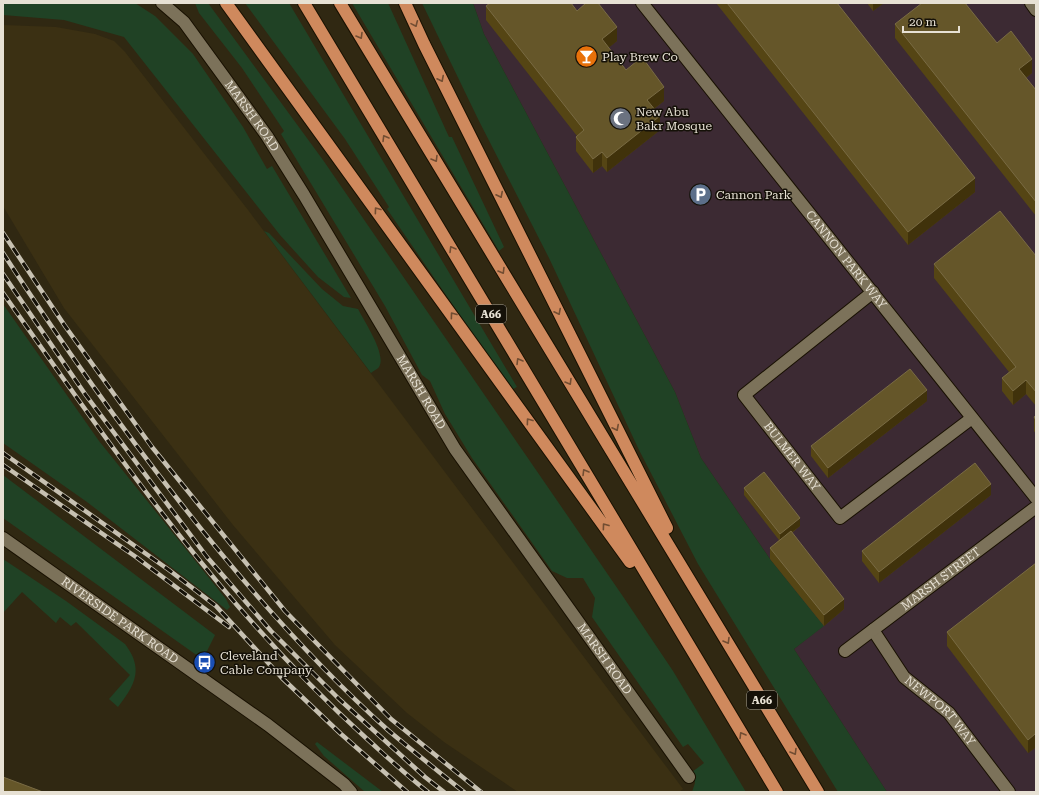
<svg xmlns="http://www.w3.org/2000/svg" width="1039" height="795" font-family="'Roboto Serif',serif">
<style>
.commercial{fill:#3c2a33}
.built{fill:#3b3013}
.green{fill:#204225}
.lines{fill:none;stroke-linecap:round;stroke-linejoin:round}
.minor-casing{stroke:#181000;stroke-width:14}
.highway-casing{stroke:#181000;stroke-width:14}
.minor{stroke:#7c725a;stroke-width:12}
.highway{stroke:#cf895d;stroke-width:12}
.rail-casing{stroke:#c7c1b2;stroke-width:4.5}
.rail{stroke:#151108;stroke-width:3;stroke-dasharray:9;stroke-linecap:butt}
.wall{fill:#554514}
.shaded-wall{fill:#40320b}
.building{fill:#655629;stroke:#796b44}
.oneway{stroke:#724d32}
.labels{text-anchor:middle;stroke-width:3;stroke-linejoin:round;paint-order:stroke}
.shield{fill:#151108;stroke:#a8a397;stroke-width:1}
.shield-label{font-size:11px;font-weight:bold;fill:#e7e1d4}
.poi-label{font-size:12px;fill:#e7e1d4;stroke:#151108;text-anchor:start}
.street-label{font-size:12px;fill:#e7e1d4;stroke:#151108}
</style>
<rect width="100%" height="100%" fill="#302812"/>
<!-- commercial -->
<path class="commercial" d="M 473,3 L 1036,3 L 1036,792 L 887,792 L 794,649 L 823,626 L 770,559 L 701,458 L 675,392 L 484,34 Z"/>
<!-- built -->
<path class="built" d="M 3,25 L 56,27 L 95,34 L 114,41 L 125,52 L 248,210 L 683,789 L 679,792 L 518,792 L 444,742 L 407,713 L 335,645 L 233,525 L 64,308 L 3,206 Z"/>
<!-- green -->
<path class="green" d="M 3,3 L 135,3 L 155,16 L 193,54 L 243,127 L 267,169 L 272,166 L 351,298 L 344,297 L 318,277 L 280,235 L 124,37 L 64,20 L 3,15 Z
M 195,3 L 208,3 L 323,160 L 622,595 L 673,671 L 746,792 L 692,792 L 695,783 L 692,772 L 704,763 L 688,744 L 683,747 L 592,617 L 595,598 L 583,578 L 567,578 L 552,571 L 472,458 L 445,414 L 430,381 L 422,375 L 385,306 L 281,134 L 284,131 L 242,68 L 199,13 Z
M 245,3 L 289,3 L 517,387 L 511,390 L 387,209 L 389,207 L 345,139 Z
M 352,3 L 388,3 L 449,137 L 452,137 L 504,247 L 499,251 Z
M 422,3 L 473,3 L 484,34 L 675,392 L 701,458 L 770,559 L 824,626 L 794,649 L 887,792 L 838,792 L 698,564 L 639,450 L 549,258 L 478,119 Z
M 264,231 L 269,233 L 322,289 L 343,306 L 358,309 C 364,321 387,355 379,367 C 378,369 373,371 371,373 Z
M 3,304 L 99,441 L 226,599 L 230,607 L 227,610 L 87,502 L 3,443 Z
M 3,475 L 215,635 L 204,657 L 195,654 L 3,518 Z
M 3,559 L 66,601 L 125,644 C 144,669 135,685 118,707 L 109,699 L 130,675 L 76,622 L 71,626 L 60,617 L 56,623 L 22,592 L 3,613 Z
M 317,742 L 383,792 L 365,792 L 324,756 L 315,744 Z"/>
<g class="lines">
<defs>
<g id="minor">
<path id="s1" d="M 162,3 L 184,22 L 267,136 L 304,195 L 455,449 L 689,777"/>
<path id="s2" d="M 642,3 L 1036,498"/>
<path d="M 1031,3 L 1036,10"/>
<path id="s3" d="M 873,292 L 744,395 L 840,518 L 972,418"/>
<path id="s4" d="M 3,538 L 268,725 L 344,784 L 351,792"/>
<path id="s5" d="M 873,630 L 904,677 L 949,713 L 1009,792"/>
<path id="s6" d="M 845,651 L 1036,507"/>
</g>
<path id="highway" d="M 226,3 L 630,562
M 304,3 L 777,792
M 340,3 L 818,792
M 405,3 L 424,44 L 667,528"/>
</defs>
<!-- minor casing -->
<use href="#minor" class="minor-casing"/>
<!-- highway casing -->
<use href="#highway" class="highway-casing"/>
<!-- minor -->
<use href="#minor" class="minor"/>
<!-- highway -->
<use href="#highway" class="highway"/>
<defs>
<path id="rail" d="M 3,233 L 65,326 L 152,447 L 285,611 L 391,719 L 481,792
M 3,253 C 58,338 116,421 179,501 C 243,583 312,662 389,731 C 414,752 439,772 464,792
M 3,274 L 85,394 L 207,557 L 271,631 L 339,699 L 425,777 L 444,792
M 3,293 C 114,451 222,608 366,738 C 386,756 406,775 428,792
M 3,453 L 169,570 L 216,606 L 282,678 L 341,734 L 407,792
M 3,465 L 136,557 L 229,627"/>
</defs>
<!-- rail casing -->
<use href="#rail" class="rail-casing"/>
<!-- rail -->
<use href="#rail" class="rail"/>
</g>
<!-- wall -->
<path class="wall" d="M 716,3 L 837,3 L 975,192 L 908,245 Z
M 867,3 L 884,3 L 873,11 Z
M 486,6 L 577,11 L 617,41 L 608,48 L 626,70 L 664,101 L 654,109 L 660,130 L 607,172 L 602,166 L 593,173 L 576,151 L 576,137 L 577,136 L 486,20 Z
M 895,24 L 997,43 L 1032,73 L 1026,78 L 1036,90 L 1036,216 L 895,38 Z
M 1036,256 L 1036,406 L 1026,394 L 1013,405 L 1002,391 L 1002,378 L 1009,372 L 934,278 L 934,264 Z
M 927,401 L 828,478 L 811,456 L 811,446 Z
M 1036,415 L 1036,434 L 1034,431 L 1034,417 Z
M 744,488 L 800,526 L 792,533 L 844,609 L 824,626 L 770,559 L 770,548 L 779,540 L 744,495 Z
M 991,495 L 879,583 L 862,561 L 862,551 Z
M 1036,563 L 1036,749 L 1035,748 L 1028,753 L 947,646 L 947,632 Z"/>
<!-- shaded-wall -->
<path class="shaded-wall" d="M 873,3 L 884,3 L 873,11 Z
M 617,27 L 617,41 L 602,53 L 602,39 Z
M 1032,59 L 1032,73 L 1019,83 L 1019,69 Z
M 664,87 L 664,101 L 647,114 L 647,100 Z
M 660,116 L 660,130 L 607,172 L 607,158 Z
M 602,152 L 602,166 L 593,173 L 593,159 Z
M 975,178 L 975,192 L 908,245 L 908,232 Z
M 1026,380 L 1026,394 L 1013,405 L 1013,391 Z
M 927,390 L 927,401 L 828,478 L 828,468 Z
M 991,484 L 991,495 L 879,583 L 879,572 Z
M 800,518 L 800,526 L 780,541 L 780,534 Z
M 844,599 L 844,609 L 824,626 L 824,615 Z
M 1035,734 L 1035,748 L 1028,753 L 1028,740 Z"/>
<!-- building -->
<path class="building" d="M 490,3 L 571,3 L 577,11 L 586,3 L 598,3 L 617,27 L 602,39 L 626,70 L 642,57 L 664,87 L 647,100 L 660,116 L 607,158 L 602,152 L 593,159 L 576,137 L 584,130 L 486,6 Z
M 727,3 L 837,3 L 975,178 L 908,232 Z
M 922,3 L 965,3 L 997,43 L 1011,31 L 1032,59 L 1019,69 L 1036,90 L 1036,202 L 895,24 Z
M 1000,211 L 1036,256 L 1036,392 L 1026,380 L 1013,391 L 1002,378 L 1016,367 L 934,264 Z
M 910,369 L 927,390 L 828,468 L 811,446 Z
M 1036,415 L 1036,420 L 1034,417 Z
M 975,463 L 991,484 L 879,572 L 862,551 Z
M 764,472 L 800,518 L 780,534 L 744,488 Z
M 791,531 L 844,599 L 824,615 L 770,548 Z
M 1036,563 L 1036,735 L 1035,734 L 1028,740 L 947,632 Z
M 3,777 L 43,792 L 3,792 Z"/>
<!-- one-way arrows -->
<defs><path id="oneway-chevron" d="M-2-3.5L2.5 0L-2 3.5" fill="none" stroke-width="1.6" stroke-linecap="round" stroke-linejoin="round"/></defs>
<g class="oneway">
<use href="#oneway-chevron" transform="translate(415 24) rotate(66)"/>
<use href="#oneway-chevron" transform="translate(360 36) rotate(59)"/>
<use href="#oneway-chevron" transform="translate(441 79) rotate(63)"/>
<use href="#oneway-chevron" transform="translate(385 138) rotate(-121)"/>
<use href="#oneway-chevron" transform="translate(435 159) rotate(59)"/>
<use href="#oneway-chevron" transform="translate(500 195) rotate(63)"/>
<use href="#oneway-chevron" transform="translate(377 210) rotate(-126)"/>
<use href="#oneway-chevron" transform="translate(452 249) rotate(-121)"/>
<use href="#oneway-chevron" transform="translate(502 271) rotate(59)"/>
<use href="#oneway-chevron" transform="translate(558 312) rotate(63)"/>
<use href="#oneway-chevron" transform="translate(453 315) rotate(-126)"/>
<use href="#oneway-chevron" transform="translate(519 361) rotate(-121)"/>
<use href="#oneway-chevron" transform="translate(569 382) rotate(59)"/>
<use href="#oneway-chevron" transform="translate(529 421) rotate(-126)"/>
<use href="#oneway-chevron" transform="translate(616 428) rotate(63)"/>
<use href="#oneway-chevron" transform="translate(585 472) rotate(-121)"/>
<use href="#oneway-chevron" transform="translate(605 526) rotate(-126)"/>
<use href="#oneway-chevron" transform="translate(727 641) rotate(59)"/>
<use href="#oneway-chevron" transform="translate(742 735) rotate(-121)"/>
<use href="#oneway-chevron" transform="translate(794 752) rotate(59)"/>
</g>
<!-- icons -->
<defs>
<symbol id="bar-disc" viewBox="-11 -11 22 22"><circle r="9.5" fill="#e8710a" stroke="#151108"/><path d="M-6-5H6L.8 .8V4.5H3.5V6h-7V4.5H-.8V.8Z" fill="#fff"/></symbol>
<symbol id="mosque-disc" viewBox="-11 -11 22 22"><circle r="9.5" fill="#6b7280" stroke="#151108"/><path d="M3.5-4.9A6 6 0 1 0 3.5 4.9A5 5 0 1 1 3.5-4.9Z" fill="#fff"/></symbol>
<symbol id="parking-disc" viewBox="-11 -11 22 22"><circle r="9.5" fill="#5c6f8a" stroke="#151108"/><path d="M-3.5-5.5H1a3.5 3.5 0 0 1 0 7H-1V5.5H-3.5ZM-1-3.4V-.6H.8a1.4 1.4 0 0 0 0-2.8Z" fill="#fff"/></symbol>
<symbol id="bus-disc" viewBox="-11 -11 22 22"><circle r="9.5" fill="#1a4fb4" stroke="#151108"/><path d="M-5-6H5V4H4V6H2V4H-2V6H-4V4H-5ZM-3.5-4V0h7V-4ZM-3.5 1.2v1.5H-2V1.2ZM2 1.2v1.5H3.5V1.2Z" fill="#fff"/></symbol>
</defs>
<g fill-rule="evenodd">
<use href="#bar-disc" x="574" y="44" width="25" height="25"/>
<use href="#mosque-disc" x="608" y="106" width="25" height="25"/>
<use href="#parking-disc" x="688" y="182" width="25" height="25"/>
<use href="#bus-disc" x="192" y="650" width="25" height="25"/>
</g>
<g class="labels">
<!-- shield labels -->
<g class="shield">
<rect x="476" y="305" width="30" height="18" rx="3"/>
<rect x="747" y="691" width="30" height="18" rx="3"/>
</g>
<g class="shield-label">
<text x="491" y="318">A66</text>
<text x="762" y="704">A66</text>
</g>
<!-- poi labels -->
<g class="poi-label">
<text x="602" y="61">Play Brew Co</text>
<text x="636" y="116">New Abu<tspan x="636" dy="14">Bakr Mosque</tspan></text>
<text x="716" y="199">Cannon Park</text>
<text x="220" y="660">Cleveland<tspan x="220" dy="14">Cable Company</tspan></text>
</g>
<!-- street labels -->
<g class="street-label">
<text dy="4" stroke="none"><textPath href="#s1" startOffset="145">MARSH ROAD</textPath></text>
<text dy="4" stroke="none"><textPath href="#s2" startOffset="328">CANNON PARK WAY</textPath></text>
<text dy="4" stroke="none"><textPath href="#s1" startOffset="469">MARSH ROAD</textPath></text>
<text dy="4" stroke="none"><textPath href="#s3" startOffset="243">BULMER WAY</textPath></text>
<text dy="4" stroke="none"><textPath href="#s6" startOffset="120">MARSH STREET</textPath></text>
<text dy="4" stroke="none"><textPath href="#s4" startOffset="143">RIVERSIDE PARK ROAD</textPath></text>
<text dy="4" stroke="none"><textPath href="#s1" startOffset="793">MARSH ROAD</textPath></text>
<text dy="4" stroke="none"><textPath href="#s5" startOffset="106">NEWPORT WAY</textPath></text>
</g>
</g>
<!-- border -->
<rect width="1039" height="795" fill="none" stroke="#e7e1d4" stroke-width="8"/>
<!-- scale -->
<path d="M903 26v6h56v-6" fill="none" stroke="#e7e1d4" stroke-width="2"/>
<text x="909" y="26" font-size="12" fill="#e7e1d4" stroke="#151108" stroke-width="3" paint-order="stroke">20 m</text>
</svg>
